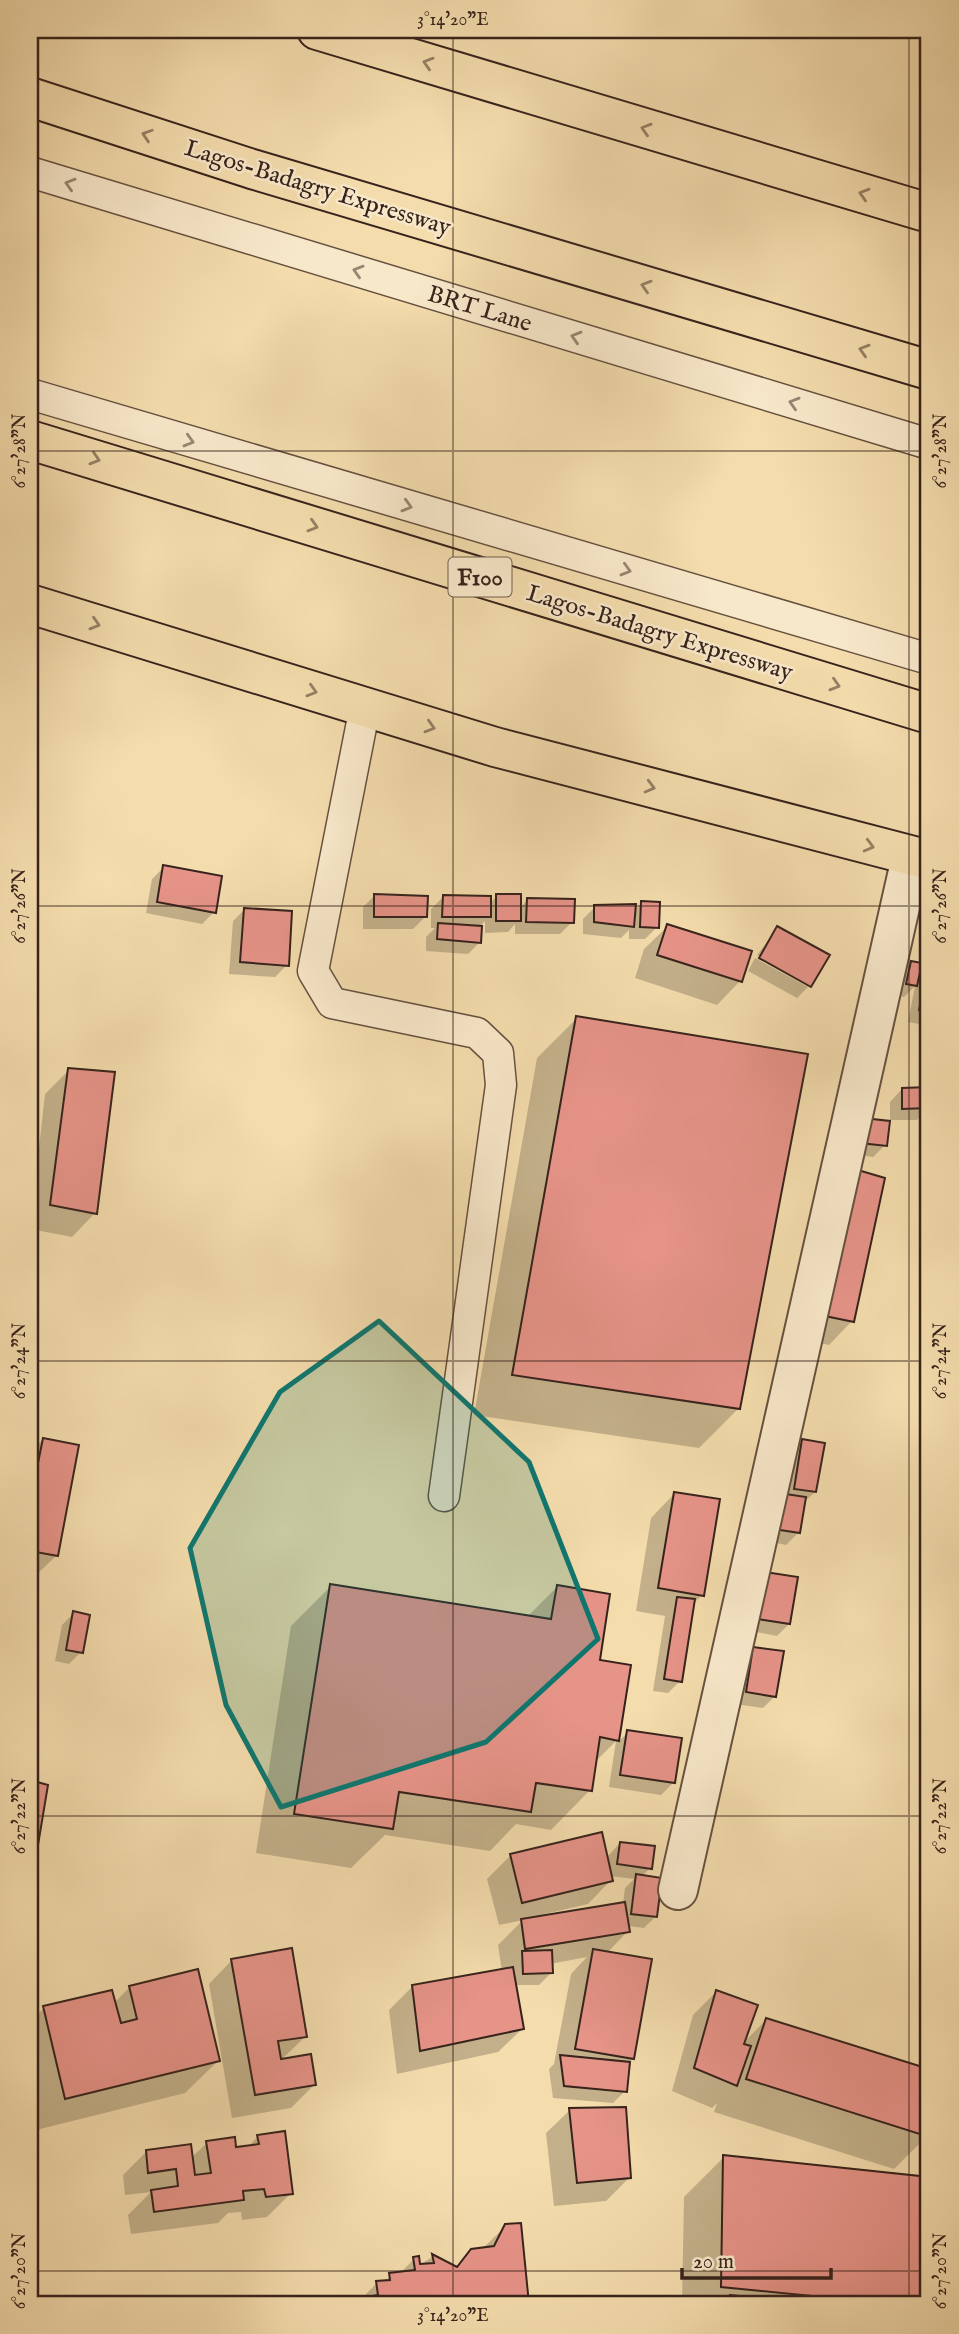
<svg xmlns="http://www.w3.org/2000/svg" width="959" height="2334" font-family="'IM FELL English',serif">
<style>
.shadow{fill:#0003;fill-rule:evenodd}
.building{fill:#e69388;stroke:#37231c;stroke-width:2}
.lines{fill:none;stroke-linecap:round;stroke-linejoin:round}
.lane-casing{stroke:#665140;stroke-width:33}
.street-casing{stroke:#665140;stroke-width:42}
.primary-casing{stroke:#37231c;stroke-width:42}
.highway-casing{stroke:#37231c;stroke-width:42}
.lane{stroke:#f8e8ca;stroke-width:30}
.street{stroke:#f8e8ca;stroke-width:38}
.primary{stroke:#f4dcad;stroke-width:38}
.highway{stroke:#f4dcad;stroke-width:38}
.oneway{stroke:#968064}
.oneway2{stroke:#988673}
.marked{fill:#0f766e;fill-opacity:0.2;stroke:#0f766e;stroke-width:5;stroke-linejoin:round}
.ticks{fill:none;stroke:#37231c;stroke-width:2;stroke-opacity:0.45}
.labels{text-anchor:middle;stroke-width:5;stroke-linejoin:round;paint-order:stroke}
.shield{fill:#f8e8ca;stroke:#715e50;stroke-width:2}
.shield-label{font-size:23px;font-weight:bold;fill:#37231c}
.street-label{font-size:24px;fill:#37231c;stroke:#f8e8ca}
.neatline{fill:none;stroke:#37231c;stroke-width:2.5}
.ticks-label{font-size:18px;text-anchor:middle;fill:#37231c}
</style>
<rect width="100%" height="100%" fill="#f4dcad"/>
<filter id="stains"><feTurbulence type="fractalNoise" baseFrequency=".00286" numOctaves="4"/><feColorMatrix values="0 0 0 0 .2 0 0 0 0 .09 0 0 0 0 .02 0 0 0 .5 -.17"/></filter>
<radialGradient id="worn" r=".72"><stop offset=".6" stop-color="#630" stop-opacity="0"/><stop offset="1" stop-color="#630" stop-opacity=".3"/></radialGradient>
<!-- shadow -->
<path class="shadow" d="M 164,867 L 214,912 L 202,924 L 146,913 L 152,879 Z
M 375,895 L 425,917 L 413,929 L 363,929 L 363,907 Z
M 497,896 L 520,908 L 528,899 L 572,922 L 560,934 L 515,934 L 515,924 L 508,932 L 485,933 L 485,921 L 480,926 L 480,942 L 468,954 L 426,951 L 426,937 L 435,928 L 431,928 L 431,909 L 443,897 L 489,904 Z
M 642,903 L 657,927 L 645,939 L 629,939 L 629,930 L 621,938 L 583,934 L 583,919 L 595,907 L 634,911 Z
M 245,909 L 287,965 L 275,977 L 229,974 L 233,921 Z
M 668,926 L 740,981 L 717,1005 L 635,978 L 644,949 Z
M 777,929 L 827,956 L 808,987 L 808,984 L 757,955 Z
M 755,958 L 808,987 L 797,998 L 748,971 Z
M 911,963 L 917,980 L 929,969 L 929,1026 L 908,1022 L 915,986 L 904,997 L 895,995 L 899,975 Z
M 577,1018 L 739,1408 L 699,1448 L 474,1415 L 537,1058 Z
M 69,1070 L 95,1213 L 72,1237 L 30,1229 L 45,1094 Z
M 902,1089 L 929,1108 L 917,1120 L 890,1120 L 890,1102 Z
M 864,1120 L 885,1145 L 873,1157 L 849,1154 Z
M 828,1194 L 852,1321 L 829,1345 L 797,1338 Z
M 43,1439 L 56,1556 L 32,1579 L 30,1579 L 30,1453 Z
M 802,1441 L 815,1492 L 803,1503 L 798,1533 L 786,1545 L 762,1540 L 790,1453 Z
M 674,1494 L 702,1595 L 692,1605 L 680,1681 L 668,1693 L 653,1691 L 665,1616 L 636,1611 L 651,1518 Z
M 331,1586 L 527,1617 L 557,1587 L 598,1661 L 629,1666 L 617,1743 L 628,1732 L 673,1783 L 661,1795 L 609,1787 L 616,1741 L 594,1763 L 590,1790 L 551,1830 L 516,1824 L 490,1851 L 385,1835 L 351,1868 L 256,1853 L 291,1626 Z
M 753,1586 L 789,1624 L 777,1636 L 746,1630 Z
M 74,1613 L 81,1652 L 69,1664 L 55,1661 L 62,1625 Z
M 754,1648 L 775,1696 L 763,1708 L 735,1704 L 742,1660 Z
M 30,1782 L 46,1786 L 35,1850 L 30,1855 Z
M 620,1843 L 650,1868 L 641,1877 L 656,1916 L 644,1928 L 628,1926 L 628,1931 L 607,1953 L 633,2059 L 628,2063 L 625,2091 L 613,2103 L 553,2098 L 549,2069 L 554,2064 L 571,1974 L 587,1957 L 550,1964 L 551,1973 L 539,1985 L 515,1985 L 522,2029 L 498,2052 L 397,2074 L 389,2010 L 412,1987 L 502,1971 L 498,1945 L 523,1920 L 499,1925 L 487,1879 L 511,1855 L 606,1858 ZM 610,1876 L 634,1879 L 625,1888 L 623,1904 L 545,1917 L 545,1914 L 588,1904 L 611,1880 Z
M 232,1960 L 306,2036 L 281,2060 L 315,2084 L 291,2108 L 232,2118 L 209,1984 Z
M 130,1987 L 218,2061 L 185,2093 L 32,2131 L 30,2022 L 44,2008 L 114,2003 Z
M 716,1992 L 743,2043 L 766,2020 L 929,2071 L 927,2136 L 894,2169 L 714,2112 L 717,2103 L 712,2108 L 672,2091 L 693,2015 Z
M 570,2110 L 629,2178 L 606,2201 L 554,2206 L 546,2133 Z
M 258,2136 L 291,2193 L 267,2217 L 242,2220 L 241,2212 L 228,2213 L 218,2223 L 131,2234 L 128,2215 L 151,2192 L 125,2195 L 123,2175 L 147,2151 L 191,2158 L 207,2143 L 235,2149 L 248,2147 Z
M 724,2157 L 929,2179 L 929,2304 L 682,2304 L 684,2197 Z
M 519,2225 L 527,2304 L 356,2304 L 377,2283 L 399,2274 L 414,2259 L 418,2266 L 432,2257 L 455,2268 L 472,2250 L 482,2249 L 506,2226 Z"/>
<!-- building -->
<path class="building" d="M 163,865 L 222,876 L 216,913 L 157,902 Z
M 374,894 L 428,896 L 427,917 L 374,917 Z
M 496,894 L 521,894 L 521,921 L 496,921 Z
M 443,895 L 491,896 L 491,917 L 442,917 Z
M 527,898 L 575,899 L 574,923 L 526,922 Z
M 641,901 L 660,902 L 659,928 L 640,927 Z
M 636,904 L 634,927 L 594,922 L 594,905 Z
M 244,908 L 292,911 L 289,966 L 240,962 Z
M 438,923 L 482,926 L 481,943 L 437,939 Z
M 667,924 L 752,951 L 742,982 L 657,955 Z
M 777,926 L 830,955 L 811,987 L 759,958 Z
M 911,961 L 922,963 L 917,986 L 906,984 Z
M 928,967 L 929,967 L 929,1012 L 919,1010 Z
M 576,1016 L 808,1054 L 740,1409 L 512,1375 Z
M 68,1068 L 115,1072 L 97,1214 L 50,1205 Z
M 929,1087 L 929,1108 L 902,1109 L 902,1088 Z
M 863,1118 L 890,1121 L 887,1146 L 860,1143 Z
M 851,1168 L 885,1178 L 854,1322 L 820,1315 Z
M 43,1438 L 79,1445 L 58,1556 L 30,1551 L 30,1503 Z
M 802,1439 L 825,1443 L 816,1492 L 794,1489 Z
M 674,1492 L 720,1499 L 704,1596 L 658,1588 Z
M 779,1493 L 806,1497 L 800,1533 L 773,1529 Z
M 765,1572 L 798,1577 L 790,1624 L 757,1619 Z
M 330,1584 L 551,1619 L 557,1585 L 610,1594 L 600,1660 L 631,1665 L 619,1741 L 600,1737 L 592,1791 L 536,1783 L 531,1812 L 399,1792 L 393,1829 L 294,1814 Z
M 677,1597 L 695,1599 L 682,1682 L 664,1679 Z
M 73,1611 L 90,1615 L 83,1653 L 66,1650 Z
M 753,1647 L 784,1651 L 776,1697 L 746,1692 Z
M 627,1730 L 682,1738 L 675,1783 L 620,1775 Z
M 30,1780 L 48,1785 L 37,1851 L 30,1849 Z
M 602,1832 L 613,1881 L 522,1903 L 510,1854 Z
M 620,1842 L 655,1846 L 652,1869 L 617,1864 Z
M 636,1874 L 662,1878 L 657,1917 L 631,1914 Z
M 625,1902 L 630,1932 L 525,1949 L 521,1919 Z
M 292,1948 L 307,2037 L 278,2041 L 281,2059 L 311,2054 L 316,2085 L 255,2095 L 231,1959 Z
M 593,1949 L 652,1959 L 634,2059 L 575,2049 Z
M 552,1950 L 553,1973 L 523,1974 L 522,1951 Z
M 513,1967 L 524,2029 L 420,2051 L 412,1985 Z
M 198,1969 L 220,2061 L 65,2099 L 43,2006 L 112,1990 L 121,2023 L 137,2019 L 129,1986 Z
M 716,1990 L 758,2005 L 744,2044 L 751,2046 L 737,2086 L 694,2068 Z
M 766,2018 L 929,2069 L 929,2137 L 746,2079 Z
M 560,2055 L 630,2062 L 627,2092 L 564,2086 Z
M 626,2107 L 631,2178 L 577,2183 L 569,2108 Z
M 285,2131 L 293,2194 L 266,2197 L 264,2189 L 243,2191 L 244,2200 L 154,2212 L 151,2190 L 178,2186 L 176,2169 L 148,2173 L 146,2150 L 191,2144 L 195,2175 L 211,2173 L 206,2141 L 235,2137 L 236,2147 L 259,2144 L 257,2135 Z
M 723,2155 L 929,2177 L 929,2304 L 893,2304 L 721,2287 Z
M 521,2223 L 529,2304 L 368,2304 L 367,2297 L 378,2295 L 376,2281 L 390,2280 L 389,2273 L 415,2270 L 413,2257 L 419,2256 L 420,2264 L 434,2263 L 432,2254 L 457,2267 L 471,2249 L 494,2246 L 505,2224 Z
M 730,2295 L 820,2304 L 729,2304 Z"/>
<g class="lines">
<defs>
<path id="lane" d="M 30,172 L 929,444
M 30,394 L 929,659
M 365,707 L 313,971 L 332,1003 L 477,1033 L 498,1053 L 501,1085 L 444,1496"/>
<path id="street" d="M 678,1890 L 911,858"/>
<path id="primary" d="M 317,30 L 929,213
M 30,604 L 495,747 L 929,860"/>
<path id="highway" d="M 30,97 L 252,169 L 929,370
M 30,440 L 929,714"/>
</defs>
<!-- lane casing -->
<use href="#lane" class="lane-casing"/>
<!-- street casing -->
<use href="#street" class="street-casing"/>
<!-- primary casing -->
<use href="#primary" class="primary-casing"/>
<!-- highway casing -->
<use href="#highway" class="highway-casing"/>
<!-- lane -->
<use href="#lane" class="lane"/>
<!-- street -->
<use href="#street" class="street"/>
<!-- primary -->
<use href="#primary" class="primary"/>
<!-- highway -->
<use href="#highway" class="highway"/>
</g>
<!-- one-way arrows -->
<defs><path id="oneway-chevron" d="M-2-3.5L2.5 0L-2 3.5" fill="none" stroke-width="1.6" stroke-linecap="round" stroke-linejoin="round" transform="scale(1.75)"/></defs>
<g class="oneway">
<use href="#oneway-chevron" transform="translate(428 63) rotate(-163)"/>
<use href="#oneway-chevron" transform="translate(646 129) rotate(-163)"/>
<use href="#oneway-chevron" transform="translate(147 135) rotate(-162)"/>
<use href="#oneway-chevron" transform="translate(864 194) rotate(-163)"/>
<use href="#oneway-chevron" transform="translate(646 286) rotate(-163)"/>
<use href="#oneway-chevron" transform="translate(864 350) rotate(-163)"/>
<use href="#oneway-chevron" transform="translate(95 459) rotate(17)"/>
<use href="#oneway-chevron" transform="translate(313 526) rotate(17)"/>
<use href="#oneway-chevron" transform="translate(95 624) rotate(17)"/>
<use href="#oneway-chevron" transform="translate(835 685) rotate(17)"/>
<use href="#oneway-chevron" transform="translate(312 691) rotate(17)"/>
<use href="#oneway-chevron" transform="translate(430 727) rotate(17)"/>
<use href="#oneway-chevron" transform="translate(650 787) rotate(15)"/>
<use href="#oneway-chevron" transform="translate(869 846) rotate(15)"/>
</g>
<g class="oneway2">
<use href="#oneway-chevron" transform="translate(70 184) rotate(-163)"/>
<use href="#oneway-chevron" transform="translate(358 271) rotate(-163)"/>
<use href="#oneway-chevron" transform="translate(576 337) rotate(-163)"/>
<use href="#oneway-chevron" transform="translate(794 403) rotate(-163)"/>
<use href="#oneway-chevron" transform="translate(189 441) rotate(16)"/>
<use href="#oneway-chevron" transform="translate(407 506) rotate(16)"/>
<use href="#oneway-chevron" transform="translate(626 570) rotate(16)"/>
</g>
<!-- marked area -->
<path class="marked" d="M 379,1321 L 529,1462 L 598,1639 L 486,1742 L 281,1807 L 226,1705 L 190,1548 L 280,1392 Z"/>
<!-- ticks -->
<path class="ticks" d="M 453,30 L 453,2304M 909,30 L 909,2304M 30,451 L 929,451M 30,906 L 929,906M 30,1361 L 929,1361M 30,1816 L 929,1816M 30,2271 L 929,2271"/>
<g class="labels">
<!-- shield labels -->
<rect class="shield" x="448.5" y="557.5" width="63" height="39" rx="5"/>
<g class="shield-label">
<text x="480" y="585">F100</text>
</g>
<!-- street labels -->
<g class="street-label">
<text transform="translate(318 187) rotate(17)" y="8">Lagos-Badagry Expressway</text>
<text transform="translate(480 308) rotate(17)" y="8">BRT Lane</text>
<text transform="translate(660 632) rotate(17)" y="8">Lagos-Badagry Expressway</text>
</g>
</g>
<!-- margin -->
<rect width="959" height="2334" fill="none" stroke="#f4dcad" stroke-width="77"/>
<!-- scale -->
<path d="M682 2268v10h149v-10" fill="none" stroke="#37231c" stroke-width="3.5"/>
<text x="693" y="2268" font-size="21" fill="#37231c" stroke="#f8e8ca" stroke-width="5" paint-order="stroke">20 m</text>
<rect x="38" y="38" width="882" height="2258" class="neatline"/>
<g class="ticks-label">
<text x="453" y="25">3°14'20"E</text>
<text transform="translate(19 451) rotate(-90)" y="6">6°27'28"N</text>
<text transform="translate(940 451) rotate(-90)" y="6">6°27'28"N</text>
<text transform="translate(19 906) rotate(-90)" y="6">6°27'26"N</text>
<text transform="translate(940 906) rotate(-90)" y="6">6°27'26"N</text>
<text transform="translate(19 1361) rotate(-90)" y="6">6°27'24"N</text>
<text transform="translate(940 1361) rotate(-90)" y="6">6°27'24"N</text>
<text transform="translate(19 1816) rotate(-90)" y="6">6°27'22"N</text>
<text transform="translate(940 1816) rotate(-90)" y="6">6°27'22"N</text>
<text transform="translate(19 2271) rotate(-90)" y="6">6°27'20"N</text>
<text transform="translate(940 2271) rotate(-90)" y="6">6°27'20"N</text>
<text x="453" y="2321">3°14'20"E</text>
</g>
<rect width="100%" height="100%" filter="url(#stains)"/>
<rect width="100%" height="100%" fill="url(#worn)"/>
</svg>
